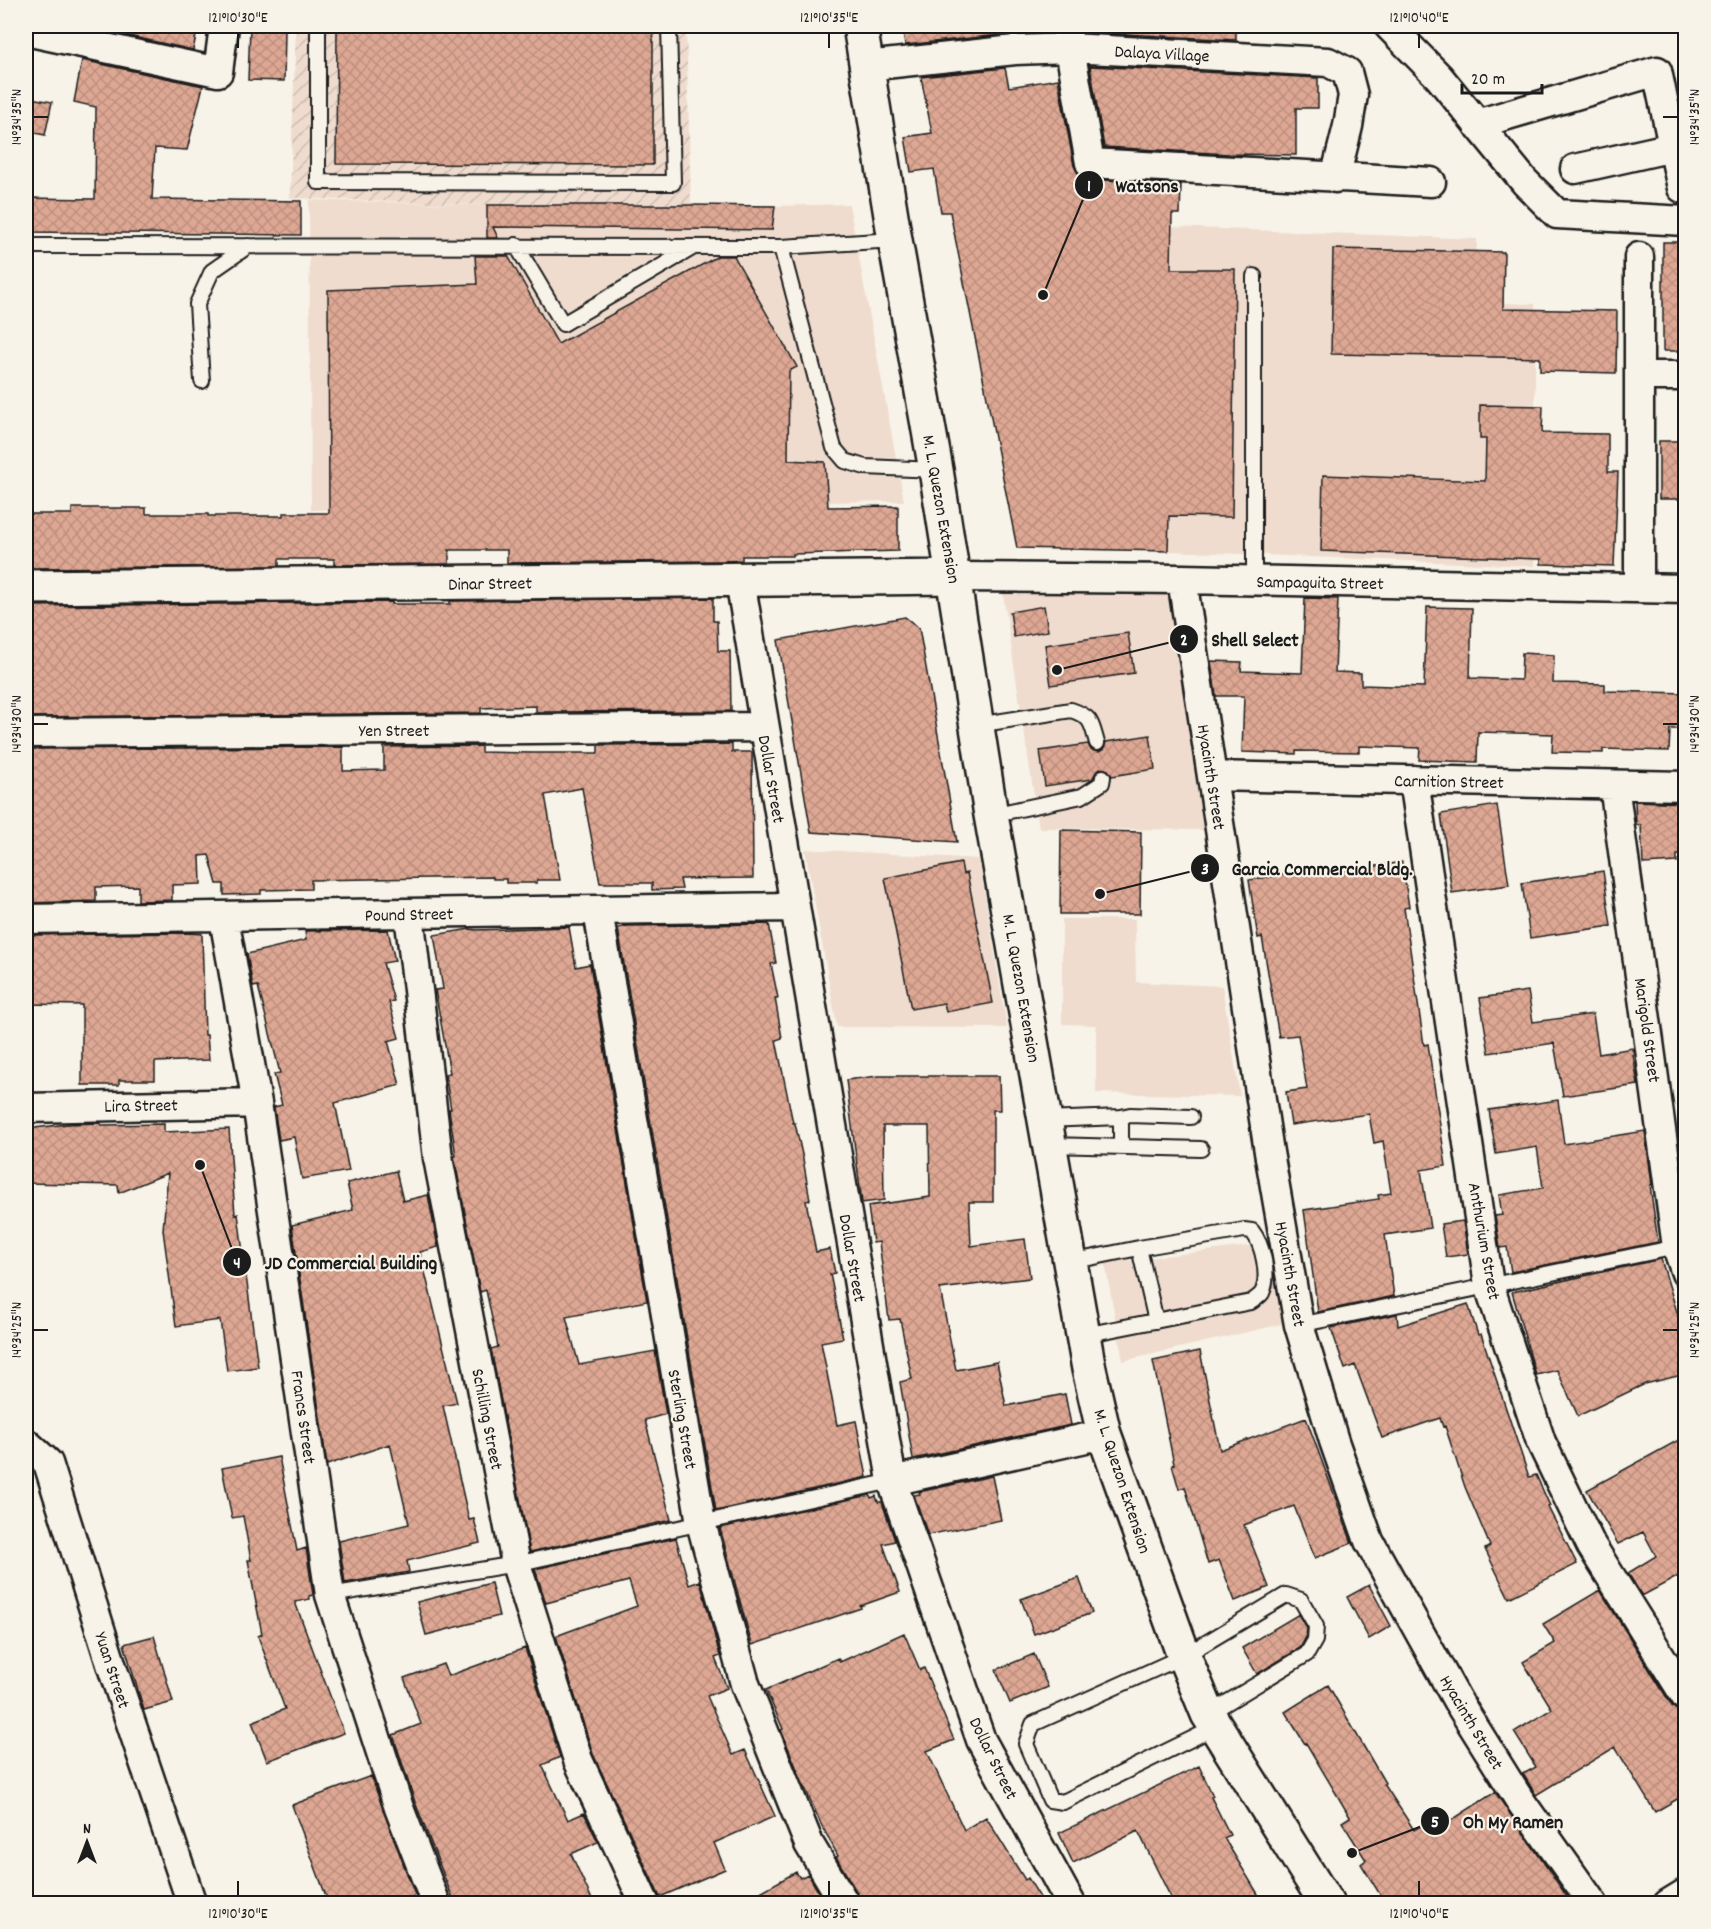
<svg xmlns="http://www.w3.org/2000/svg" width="1711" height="1929" font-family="Dekko,sans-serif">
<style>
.built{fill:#efdcce}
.industrial{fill:url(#industrial-furrows)}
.building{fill:url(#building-cross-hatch);stroke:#1c1c1c;stroke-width:1.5}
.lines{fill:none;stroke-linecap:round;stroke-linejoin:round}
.lane-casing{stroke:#1c1c1c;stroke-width:18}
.street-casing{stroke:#1c1c1c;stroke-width:33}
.secondary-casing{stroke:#1c1c1c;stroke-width:38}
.lane{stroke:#f7f3e8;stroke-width:14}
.street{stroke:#f7f3e8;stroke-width:28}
.secondary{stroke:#f7f3e8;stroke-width:33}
.ticks{fill:none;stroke:#1c1c1c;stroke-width:2}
.labels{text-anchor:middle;stroke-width:4.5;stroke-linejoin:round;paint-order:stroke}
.street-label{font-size:18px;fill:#1c1c1c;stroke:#f7f3e8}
.leader{fill:none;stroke:#1c1c1c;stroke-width:2}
.callout-dot{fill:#1c1c1c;stroke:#f7f3e8;stroke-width:2}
.mark-label{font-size:18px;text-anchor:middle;font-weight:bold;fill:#fff}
.callout-label{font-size:20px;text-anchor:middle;font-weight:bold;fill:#1c1c1c;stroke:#f7f3e8;stroke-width:4.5;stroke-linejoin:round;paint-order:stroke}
.neatline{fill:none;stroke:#1c1c1c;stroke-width:2}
.ticks-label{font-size:15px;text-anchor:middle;fill:#1c1c1c}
</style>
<defs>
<pattern id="industrial-furrows" width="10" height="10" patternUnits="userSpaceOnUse" patternTransform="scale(1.5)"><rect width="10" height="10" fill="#efdcce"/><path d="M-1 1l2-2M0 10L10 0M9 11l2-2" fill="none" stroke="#ccbcb0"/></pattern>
<pattern id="building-cross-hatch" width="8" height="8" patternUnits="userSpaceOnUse" patternTransform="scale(1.5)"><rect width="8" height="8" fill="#dda793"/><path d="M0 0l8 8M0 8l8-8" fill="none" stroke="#bd8f7e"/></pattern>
</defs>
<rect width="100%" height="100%" fill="#f7f3e8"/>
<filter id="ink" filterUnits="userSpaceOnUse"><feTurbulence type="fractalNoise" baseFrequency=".0167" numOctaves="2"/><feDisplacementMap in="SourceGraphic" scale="12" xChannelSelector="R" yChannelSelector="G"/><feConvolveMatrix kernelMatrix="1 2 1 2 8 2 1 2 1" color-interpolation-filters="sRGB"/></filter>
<g filter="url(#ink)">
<!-- built -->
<path class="built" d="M 309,200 L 487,205 L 775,206 L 849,204 L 904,501 L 477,506 L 311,510 Z
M 1172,227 L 1477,239 L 1475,302 L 1535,304 L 1535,566 L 1168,551 Z
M 1002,587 L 1167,589 L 1207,830 L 1039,828 Z
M 805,849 L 979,859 L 1007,1028 L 837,1027 Z
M 1062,919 L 1135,919 L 1136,982 L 1222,986 L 1240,1096 L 1096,1093 L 1096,1025 L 1062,1024 Z
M 1274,1243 L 1286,1323 L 1123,1361 L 1105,1263 Z"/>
<!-- industrial -->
<path class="industrial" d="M 296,26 L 686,26 L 691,205 L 487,205 L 290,198 Z"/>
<!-- building -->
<path class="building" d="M 89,26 L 198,26 L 193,50 L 88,27 Z
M 337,26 L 653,26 L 653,165 L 336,164 Z
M 902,26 L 997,26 L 999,35 L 905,45 Z
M 1088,26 L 1236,26 L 1236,40 L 1087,32 Z
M 250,27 L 285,29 L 284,81 L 248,80 Z
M 82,60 L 203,86 L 187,150 L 155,148 L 152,199 L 301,201 L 301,235 L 26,232 L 26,198 L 95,199 L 96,107 L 74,102 Z
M 1090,66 L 1318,78 L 1318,108 L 1296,108 L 1296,155 L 1229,154 L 1104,147 Z
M 1005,68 L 1009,87 L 1058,79 L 1074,166 L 1082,177 L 1089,179 L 1181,185 L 1180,214 L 1172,214 L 1171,269 L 1235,269 L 1232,517 L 1169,516 L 1168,551 L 1017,548 L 950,212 L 941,212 L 934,169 L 911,172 L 905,137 L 932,133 L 921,77 Z
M 26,97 L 52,102 L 45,135 L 26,131 Z
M 487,205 L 691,205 L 775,206 L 772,230 L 493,227 L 498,238 L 487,238 Z
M 1663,242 L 1686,242 L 1686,351 L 1663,351 Z
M 1333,249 L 1504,252 L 1503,309 L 1617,311 L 1616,373 L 1540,371 L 1540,358 L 1331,354 Z
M 475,256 L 508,256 L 558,344 L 718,256 L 734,256 L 797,367 L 789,371 L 788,460 L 825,462 L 828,507 L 898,506 L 898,551 L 793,554 L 793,556 L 742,556 L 742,560 L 723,561 L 507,563 L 507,550 L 449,550 L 449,564 L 334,565 L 334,559 L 279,559 L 279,566 L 26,568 L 26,516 L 30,516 L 30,514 L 72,514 L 72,508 L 146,508 L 146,514 L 208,514 L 208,516 L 283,516 L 283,513 L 329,513 L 328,290 L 477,284 Z
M 1480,405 L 1543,406 L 1542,433 L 1608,434 L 1608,472 L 1618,472 L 1614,566 L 1541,564 L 1541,559 L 1321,551 L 1323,475 L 1485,481 L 1486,439 L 1480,439 Z
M 1659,441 L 1685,441 L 1686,499 L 1659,499 Z
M 713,598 L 713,621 L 717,621 L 718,651 L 730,651 L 731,711 L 536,712 L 536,706 L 481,708 L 481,713 L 26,717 L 26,606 L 392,602 L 392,604 L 450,604 L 450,601 Z
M 1305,598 L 1338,599 L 1335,672 L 1361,673 L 1361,685 L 1424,687 L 1427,607 L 1472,608 L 1470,678 L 1521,680 L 1522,653 L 1554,655 L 1553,683 L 1605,684 L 1605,691 L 1686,693 L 1686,729 L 1670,729 L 1669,751 L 1603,749 L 1603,753 L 1552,752 L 1553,734 L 1478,732 L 1477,762 L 1419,760 L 1420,748 L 1359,746 L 1359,752 L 1296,751 L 1296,754 L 1242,752 L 1244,696 L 1216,696 L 1211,661 L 1242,662 L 1241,671 L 1302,673 Z
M 1044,606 L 1048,631 L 1014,637 L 1010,612 Z
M 905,617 L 919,628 L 957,842 L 811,832 L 778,640 Z
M 1128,633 L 1134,673 L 1051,685 L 1045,645 Z
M 1150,735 L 1155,769 L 1112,776 L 1108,770 L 1100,768 L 1096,772 L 1092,779 L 1045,786 L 1040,751 L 1088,744 L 1091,750 L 1099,752 L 1104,749 L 1106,742 Z
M 732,744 L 732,752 L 752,752 L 753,878 L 680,879 L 682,889 L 652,890 L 652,883 L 600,883 L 582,788 L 545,795 L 560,880 L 537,880 L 537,883 L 506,883 L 506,879 L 493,879 L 493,877 L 311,880 L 311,889 L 261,890 L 261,894 L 224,895 L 224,884 L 217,884 L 209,855 L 200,856 L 201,884 L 172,885 L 172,900 L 138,901 L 138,886 L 96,887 L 96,901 L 26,903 L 26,749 L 343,747 L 343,771 L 384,770 L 384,747 L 481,746 L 481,752 L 534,753 L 598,753 L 598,745 Z
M 1635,801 L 1686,803 L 1686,855 L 1677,855 L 1677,862 L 1643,864 L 1641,825 L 1636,825 Z
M 1497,805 L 1509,885 L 1452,893 L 1441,814 Z
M 1061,830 L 1141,832 L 1140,914 L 1060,914 Z
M 1402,862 L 1409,907 L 1404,908 L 1424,1045 L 1428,1044 L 1446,1166 L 1421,1170 L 1430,1228 L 1385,1235 L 1394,1296 L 1318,1312 L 1304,1210 L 1379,1199 L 1378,1195 L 1391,1193 L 1383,1141 L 1374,1143 L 1369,1114 L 1291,1125 L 1286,1092 L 1307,1089 L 1298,1035 L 1279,1037 L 1262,937 L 1258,938 L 1249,880 L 1330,867 L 1330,873 Z
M 961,863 L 963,874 L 967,873 L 993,1003 L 946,1012 L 944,1003 L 911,1009 L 885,878 Z
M 1603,871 L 1611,926 L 1530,938 L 1522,883 Z
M 769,924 L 776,963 L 771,964 L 778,998 L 775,998 L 782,1038 L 776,1040 L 793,1123 L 795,1123 L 803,1159 L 810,1200 L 806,1201 L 816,1252 L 830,1249 L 835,1273 L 830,1274 L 843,1338 L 821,1342 L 837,1425 L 856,1421 L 867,1477 L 716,1511 L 618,928 L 628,926 Z
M 569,927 L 576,967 L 590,964 L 647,1301 L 566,1317 L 579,1365 L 655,1351 L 666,1414 L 645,1420 L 671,1520 L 530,1552 L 491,1349 L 498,1347 L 486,1290 L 480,1292 L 454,1156 L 456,1156 L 449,1109 L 451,1109 L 445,1074 L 450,1073 L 435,990 L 443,989 L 434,935 L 470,929 L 476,930 Z
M 388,930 L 395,961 L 383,963 L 394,1001 L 389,1002 L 399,1038 L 388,1041 L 400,1085 L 335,1103 L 349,1171 L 302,1179 L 294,1137 L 279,1140 L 274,1107 L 282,1105 L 274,1074 L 280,1073 L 258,986 L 253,987 L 247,954 L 306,940 L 305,931 Z
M 189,933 L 202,934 L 205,1035 L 207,1035 L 209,1060 L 155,1062 L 155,1080 L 119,1080 L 119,1085 L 82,1085 L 82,1005 L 26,1004 L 26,935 Z
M 1528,991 L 1533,1022 L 1593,1014 L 1599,1054 L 1632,1048 L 1638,1085 L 1563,1096 L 1554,1043 L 1489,1053 L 1480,998 Z
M 878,1076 L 999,1076 L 1000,1110 L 993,1110 L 993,1202 L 969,1202 L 971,1246 L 1025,1239 L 1030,1278 L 940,1289 L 956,1370 L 997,1362 L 1006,1406 L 1065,1394 L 1071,1425 L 913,1459 L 900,1382 L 912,1379 L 900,1319 L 889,1320 L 879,1242 L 873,1243 L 868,1206 L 930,1197 L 929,1126 L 883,1126 L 884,1200 L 862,1203 L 846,1080 Z
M 1558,1100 L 1564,1144 L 1645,1131 L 1652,1185 L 1650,1185 L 1658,1242 L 1511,1272 L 1507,1247 L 1500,1248 L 1495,1216 L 1502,1215 L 1499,1195 L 1543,1188 L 1537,1147 L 1496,1154 L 1489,1110 Z
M 101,1123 L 101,1125 L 164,1124 L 164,1132 L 229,1129 L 235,1215 L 238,1214 L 258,1367 L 227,1371 L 220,1320 L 176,1326 L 163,1230 L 168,1173 L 119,1193 L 118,1185 L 26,1183 L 26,1129 L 68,1124 Z
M 396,1171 L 403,1201 L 428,1195 L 438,1247 L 420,1252 L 457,1403 L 443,1406 L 469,1520 L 474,1519 L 480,1543 L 407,1561 L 409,1572 L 345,1583 L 339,1541 L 409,1524 L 390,1444 L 327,1465 L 292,1225 L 353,1210 L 347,1183 Z
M 1463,1221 L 1468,1254 L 1446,1257 L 1441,1224 Z
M 1661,1259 L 1680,1322 L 1682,1321 L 1686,1333 L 1686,1374 L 1645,1384 L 1578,1416 L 1557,1370 L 1536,1375 L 1512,1292 Z
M 1468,1304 L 1478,1335 L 1481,1334 L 1529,1477 L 1536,1475 L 1550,1506 L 1548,1507 L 1577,1564 L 1509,1598 L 1485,1549 L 1490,1546 L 1465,1487 L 1445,1426 L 1443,1427 L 1440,1418 L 1382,1438 L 1355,1365 L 1345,1369 L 1331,1328 L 1397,1314 L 1398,1326 Z
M 1200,1351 L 1220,1450 L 1306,1418 L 1352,1543 L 1315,1558 L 1294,1506 L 1244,1525 L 1269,1587 L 1235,1601 L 1219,1560 L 1208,1564 L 1185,1487 L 1179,1489 L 1172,1465 L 1174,1464 L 1153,1361 Z
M 1686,1436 L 1686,1572 L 1642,1596 L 1628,1573 L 1656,1556 L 1643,1532 L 1618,1544 L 1587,1490 Z
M 279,1457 L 297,1551 L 306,1548 L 313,1595 L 309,1596 L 310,1599 L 295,1602 L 344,1733 L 267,1761 L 252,1722 L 285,1709 L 258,1636 L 262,1634 L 253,1587 L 248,1560 L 251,1560 L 243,1516 L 232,1518 L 222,1468 Z
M 992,1476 L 1001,1520 L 928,1535 L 914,1495 L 920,1494 L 919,1492 Z
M 870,1495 L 871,1498 L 876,1496 L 878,1502 L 882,1502 L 895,1541 L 883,1544 L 900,1592 L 860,1606 L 861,1608 L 752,1645 L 720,1528 Z
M 676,1538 L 689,1585 L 700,1581 L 720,1656 L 715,1658 L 727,1688 L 707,1696 L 733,1755 L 745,1750 L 775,1816 L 714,1843 L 725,1869 L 660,1897 L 593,1754 L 556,1636 L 637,1606 L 629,1581 L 546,1603 L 535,1569 Z
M 1079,1578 L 1092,1613 L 1034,1634 L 1021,1599 Z
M 491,1583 L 499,1616 L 426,1635 L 417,1602 Z
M 1369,1585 L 1391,1626 L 1369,1639 L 1347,1597 Z
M 1600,1590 L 1672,1706 L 1678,1711 L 1686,1713 L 1686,1794 L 1655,1812 L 1615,1747 L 1536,1795 L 1523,1774 L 1536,1767 L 1514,1732 L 1552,1709 L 1523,1662 L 1555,1643 L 1543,1624 Z
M 1299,1614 L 1307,1628 L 1306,1637 L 1300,1648 L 1257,1674 L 1242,1648 Z
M 904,1633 L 920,1670 L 924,1668 L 954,1740 L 927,1751 L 964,1830 L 986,1817 L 1025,1880 L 1028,1878 L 1044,1904 L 861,1904 L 859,1896 L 836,1857 L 838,1856 L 821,1824 L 801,1779 L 781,1730 L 783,1729 L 766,1690 L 838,1658 L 840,1662 Z
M 154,1636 L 173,1702 L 144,1710 L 124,1644 Z
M 1686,1647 L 1686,1665 L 1677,1652 Z
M 525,1648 L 560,1757 L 542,1765 L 568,1820 L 584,1813 L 598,1842 L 571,1854 L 594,1904 L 455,1904 L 415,1802 L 393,1735 L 421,1724 L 404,1678 L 443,1664 L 448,1676 Z
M 1034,1654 L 1048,1687 L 1010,1703 L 996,1670 Z
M 1328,1685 L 1385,1783 L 1384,1784 L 1414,1830 L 1429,1821 L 1435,1831 L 1495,1792 L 1572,1904 L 1386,1904 L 1361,1864 L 1366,1860 L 1342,1822 L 1350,1817 L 1306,1743 L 1305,1744 L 1285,1712 Z
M 1199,1766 L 1213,1796 L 1211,1797 L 1230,1835 L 1224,1838 L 1264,1904 L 1174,1904 L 1138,1831 L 1073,1863 L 1059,1833 Z
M 371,1776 L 415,1895 L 398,1904 L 329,1904 L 292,1805 Z
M 796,1872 L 800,1878 L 808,1874 L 825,1904 L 739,1904 Z"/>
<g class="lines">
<defs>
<path id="lane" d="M 318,26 L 318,182 L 673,183 L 669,26
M 516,245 L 563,324 L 694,247
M 26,246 L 781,247 L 895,240
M 781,247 L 834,448 L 845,461 L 865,467 L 936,470
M 1254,276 L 1254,581
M 202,381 L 197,304 L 212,271 L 248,246
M 977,725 L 1071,710 C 1092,717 1091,722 1097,743
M 991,815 L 1082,796 L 1102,783 L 1103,777
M 1045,1120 L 1121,1117
M 1050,1145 L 1201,1149
M 1121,1147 L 1121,1117 L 1130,1115 L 1191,1117
M 1139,1248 L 1156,1321
M 1070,1262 L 1139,1248 L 1244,1230 L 1252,1231 C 1263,1245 1270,1276 1262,1293 C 1259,1297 1255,1299 1251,1302 L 1084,1335
M 1299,1325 L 1677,1247
M 330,1595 L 516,1564 L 892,1481
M 1208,1714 L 1307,1654 L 1315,1640 L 1316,1626 L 1301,1600 L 1286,1595 L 1184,1656 L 1033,1724 L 1026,1744 L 1050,1800 L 1063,1802 L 1216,1727"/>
<path id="street" d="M 1066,26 L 1090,163 L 1431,182
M 1389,26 L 1439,77 L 1525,182 L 1557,214 L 1686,221
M 26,31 L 218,72 L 224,26
M 866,66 L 1015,50 L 1070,48 L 1328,62 L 1347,72 L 1353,95 L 1348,126 L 1335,178
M 1477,124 L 1657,71 L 1682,188
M 1575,169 L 1673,147
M 1639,257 L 1639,588
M 1639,376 L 1686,376
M 954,577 L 1182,579 L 1686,589
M 1182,579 L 1269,1152 L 1299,1325 L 1334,1441 L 1369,1541 L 1457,1700 L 1519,1799 L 1593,1904
M 740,580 L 892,1481 L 981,1740 L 1071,1904
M 26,733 L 763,727
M 1212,776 L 1686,786
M 1414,780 L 1489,1285 L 1541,1442 L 1591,1545 L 1686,1697
M 1614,785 L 1677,1247 L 1686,1273
M 598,911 L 701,1523 L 745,1684 L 809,1844 L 845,1904
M 409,914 L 438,1158 L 516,1564 L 578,1760 L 645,1904
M 224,918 L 257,1103 L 330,1595 L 399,1808 L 436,1904
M 26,919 L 793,907
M 26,1108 L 257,1103
M 26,1443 L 48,1463 L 112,1667 L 192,1904
M 892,1481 L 1104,1434
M 1668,1904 L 1686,1893"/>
<path id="secondary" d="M 860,26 L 895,240 L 936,470 L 991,815 L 1089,1369 L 1104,1434 L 1184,1656 L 1208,1714 L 1327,1904
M 26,587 L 954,577"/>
</defs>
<!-- lane casing -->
<use href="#lane" class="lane-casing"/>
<!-- street casing -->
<use href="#street" class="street-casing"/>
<!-- secondary casing -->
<use href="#secondary" class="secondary-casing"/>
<!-- lane -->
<use href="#lane" class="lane"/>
<!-- street -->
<use href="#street" class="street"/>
<!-- secondary -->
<use href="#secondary" class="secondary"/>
</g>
</g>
<!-- ticks -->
<path class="ticks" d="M 238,33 L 238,48M 829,33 L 829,48M 1419,33 L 1419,48M 33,117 L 48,117M 1663,117 L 1678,117M 33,724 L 48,724M 1663,724 L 1678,724M 33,1330 L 48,1330M 1663,1330 L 1678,1330M 238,1881 L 238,1896M 829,1881 L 829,1896M 1419,1881 L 1419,1896"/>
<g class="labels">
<!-- street labels -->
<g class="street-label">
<text transform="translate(1162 53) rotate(3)" y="6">Dalaya Village</text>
<text transform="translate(942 509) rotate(80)" y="6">M. L. Quezon Extension</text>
<text transform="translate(1320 582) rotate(1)" y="6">Sampaguita Street</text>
<text transform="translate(490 583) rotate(-1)" y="6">Dinar Street</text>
<text x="394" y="736">Yen Street</text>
<text transform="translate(1212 777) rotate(81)" y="6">Hyacinth Street</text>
<text transform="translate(772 779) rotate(80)" y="6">Dollar Street</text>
<text transform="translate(1449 781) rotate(1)" y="6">Carnition Street</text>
<text transform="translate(409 914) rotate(-1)" y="6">Pound Street</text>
<text transform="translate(1022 988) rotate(80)" y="6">M. L. Quezon Extension</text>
<text transform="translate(1648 1030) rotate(82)" y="6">Marigold Street</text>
<text transform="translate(141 1105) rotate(-1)" y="6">Lira Street</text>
<text transform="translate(1485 1241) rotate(80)" y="6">Anthurium Street</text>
<text transform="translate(853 1258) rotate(80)" y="6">Dollar Street</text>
<text transform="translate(1291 1274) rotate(80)" y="6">Hyacinth Street</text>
<text transform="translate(304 1417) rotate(82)" y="6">Francs Street</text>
<text transform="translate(488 1419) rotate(79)" y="6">Schilling Street</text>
<text transform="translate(683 1419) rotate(80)" y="6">Sterling Street</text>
<text transform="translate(1123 1481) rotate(72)" y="6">M. L. Quezon Extension</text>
<text transform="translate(113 1670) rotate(72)" y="6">Yuan Street</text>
<text transform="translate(1472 1722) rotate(59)" y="6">Hyacinth Street</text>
<text transform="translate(994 1758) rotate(64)" y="6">Dollar Street</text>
</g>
</g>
<!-- callouts -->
<path class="leader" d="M1043 295L1089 185M1057 670L1184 639M1100 894L1205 868M200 1165L237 1262M1352 1853L1435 1821"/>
<g class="callout-dot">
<circle cx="1043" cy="295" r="6"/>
<circle cx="1057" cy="670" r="6"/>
<circle cx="1100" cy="894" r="6"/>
<circle cx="200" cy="1165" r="6"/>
<circle cx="1352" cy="1853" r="6"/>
<circle cx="1089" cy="185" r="15"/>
<circle cx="1184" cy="639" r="15"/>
<circle cx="1205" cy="868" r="15"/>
<circle cx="237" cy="1262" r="15"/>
<circle cx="1435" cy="1821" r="15"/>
</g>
<g class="mark-label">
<text x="1089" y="191">1</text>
<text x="1184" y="645">2</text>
<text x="1205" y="874">3</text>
<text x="237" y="1268">4</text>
<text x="1435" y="1827">5</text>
</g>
<g class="callout-label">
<text x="1147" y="192">Watsons</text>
<text x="1255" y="646">Shell Select</text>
<text x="1322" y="875">Garcia Commercial Bldg.</text>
<text x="351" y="1269">JD Commercial Building</text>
<text x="1513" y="1828">Oh My Ramen</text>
</g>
<!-- margin -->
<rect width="1711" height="1929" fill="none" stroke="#f7f3e8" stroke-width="66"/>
<!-- north arrow -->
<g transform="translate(87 1842)" stroke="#f7f3e8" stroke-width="4.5" paint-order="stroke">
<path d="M0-4.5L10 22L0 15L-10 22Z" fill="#1c1c1c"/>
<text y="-9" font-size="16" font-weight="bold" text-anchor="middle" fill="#1c1c1c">N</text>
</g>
<!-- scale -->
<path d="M1462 84v9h80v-9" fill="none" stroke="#1c1c1c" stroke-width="3"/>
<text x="1471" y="84" font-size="18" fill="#1c1c1c" stroke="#f7f3e8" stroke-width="4.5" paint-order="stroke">20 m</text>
<rect x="33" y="33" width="1645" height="1863" class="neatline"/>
<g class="ticks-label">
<text x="238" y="22">121°10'30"E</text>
<text x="829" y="22">121°10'35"E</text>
<text x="1419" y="22">121°10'40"E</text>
<text transform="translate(16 117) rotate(-90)" y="5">14°34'35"N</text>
<text transform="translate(1694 117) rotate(-90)" y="5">14°34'35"N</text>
<text transform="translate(16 724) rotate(-90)" y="5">14°34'30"N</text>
<text transform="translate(1694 724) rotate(-90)" y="5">14°34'30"N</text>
<text transform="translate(16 1330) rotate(-90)" y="5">14°34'25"N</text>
<text transform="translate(1694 1330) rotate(-90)" y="5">14°34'25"N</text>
<text x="238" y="1918">121°10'30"E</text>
<text x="829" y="1918">121°10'35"E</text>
<text x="1419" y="1918">121°10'40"E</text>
</g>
</svg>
